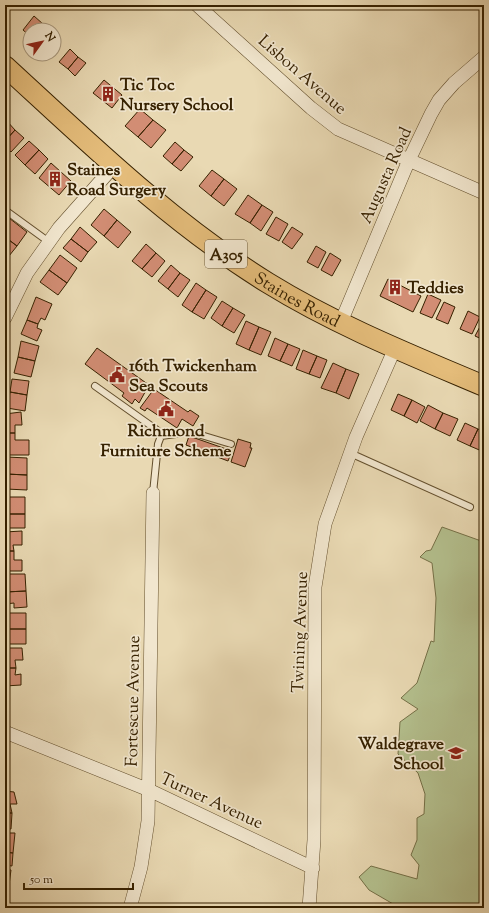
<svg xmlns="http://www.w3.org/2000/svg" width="489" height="913" font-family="'Sorts Mill Goudy',serif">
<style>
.green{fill:#b4c08e;stroke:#757047}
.building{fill:#d28d74;stroke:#362100}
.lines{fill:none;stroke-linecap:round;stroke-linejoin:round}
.service-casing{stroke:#634f2d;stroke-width:8}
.minor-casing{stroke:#634f2d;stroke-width:14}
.primary-casing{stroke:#362100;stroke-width:22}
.service{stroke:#f1e6ce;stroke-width:6}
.minor{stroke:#f1e6ce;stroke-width:13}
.primary{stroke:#e4bc7a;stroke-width:20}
.labels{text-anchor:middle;stroke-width:3.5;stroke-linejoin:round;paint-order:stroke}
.shield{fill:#f1e6ce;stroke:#6e5c3e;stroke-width:1}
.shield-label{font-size:16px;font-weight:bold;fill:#362100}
.street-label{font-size:17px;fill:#362100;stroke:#f1e6ce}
.poi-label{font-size:17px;font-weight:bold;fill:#362100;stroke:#f1e6ce;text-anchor:start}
</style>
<rect width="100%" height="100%" fill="#e9d9b3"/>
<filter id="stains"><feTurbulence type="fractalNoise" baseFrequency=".005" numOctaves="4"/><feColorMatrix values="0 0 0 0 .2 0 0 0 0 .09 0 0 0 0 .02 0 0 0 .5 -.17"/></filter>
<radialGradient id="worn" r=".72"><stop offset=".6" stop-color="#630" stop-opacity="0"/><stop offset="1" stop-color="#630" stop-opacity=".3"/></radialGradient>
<!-- green -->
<path class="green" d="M 442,527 L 484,542 L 484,908 L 400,908 L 369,890 L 359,877 L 371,866 L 417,879 L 419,865 L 411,855 L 417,840 L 417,818 L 424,814 L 425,794 L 418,773 L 398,754 L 400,722 L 418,709 L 401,698 L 417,683 L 431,641 L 434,642 L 436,598 L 432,563 L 420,557 L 426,551 L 431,550 Z"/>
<!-- building -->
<path class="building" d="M 34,16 L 43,24 L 38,30 L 30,30 L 30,36 L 23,30 Z
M 70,49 L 78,57 L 68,69 L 59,62 Z
M 78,57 L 86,63 L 75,76 L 68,69 Z
M 104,80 L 122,95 L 112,108 L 93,93 Z
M 140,109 L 153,120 L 138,137 L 125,126 Z
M 6,120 L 15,130 L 5,141 L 5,121 Z
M 153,120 L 166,130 L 151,148 L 138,137 Z
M 15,130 L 24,138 L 11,152 L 5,146 L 5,141 Z
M 29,141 L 39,150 L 25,165 L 15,155 Z
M 175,142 L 184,150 L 172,164 L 163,156 Z
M 39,150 L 48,159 L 35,174 L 25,165 Z
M 184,150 L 193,157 L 181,171 L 172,164 Z
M 51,163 L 71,181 L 59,195 L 39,178 Z
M 212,170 L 224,179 L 211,196 L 199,186 Z
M 224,179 L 237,189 L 224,206 L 211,196 Z
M 248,195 L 262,205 L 250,223 L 235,214 Z
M 262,205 L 273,212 L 261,231 L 250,223 Z
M 104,209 L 117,220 L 104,236 L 91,225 Z
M 276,217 L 288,224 L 279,241 L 266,234 Z
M 9,218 L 27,232 L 17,246 L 5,237 L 5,223 Z
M 117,220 L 131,232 L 118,248 L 104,236 Z
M 80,227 L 97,242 L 88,252 L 71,239 Z
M 292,227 L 303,234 L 292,249 L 282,242 Z
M 5,237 L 17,246 L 5,261 Z
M 71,239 L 88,252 L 81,262 L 63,248 Z
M 146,244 L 156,253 L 142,269 L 132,261 Z
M 316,246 L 326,252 L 318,268 L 307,262 Z
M 156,253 L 165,261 L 152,277 L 142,269 Z
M 330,253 L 341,260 L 332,276 L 321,270 Z
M 60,255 L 77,268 L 67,283 L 49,270 Z
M 171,265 L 180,273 L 168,289 L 158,281 Z
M 49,270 L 67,283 L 58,295 L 40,282 Z
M 180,273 L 190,280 L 178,297 L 168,289 Z
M 388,279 L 421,296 L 413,312 L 380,296 Z
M 196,283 L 206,290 L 192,312 L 182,305 Z
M 206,290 L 217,297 L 204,319 L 192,312 Z
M 428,294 L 441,300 L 432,318 L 420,313 Z
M 36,297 L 52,304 L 45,320 L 41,318 L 38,324 L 27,320 Z
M 222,301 L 233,308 L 222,326 L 211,318 Z
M 444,302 L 455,307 L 448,324 L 436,319 Z
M 233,308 L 245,315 L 234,333 L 222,326 Z
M 468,311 L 480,317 L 472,334 L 460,329 Z
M 484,319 L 484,340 L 475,336 Z
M 27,320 L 38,324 L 37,328 L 42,330 L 37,341 L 21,334 Z
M 246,321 L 259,327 L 249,350 L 236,344 Z
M 259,327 L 271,332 L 261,355 L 249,350 Z
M 275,338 L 288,344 L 280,361 L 268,356 Z
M 21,341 L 39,346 L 35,361 L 18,357 Z
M 288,344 L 300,349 L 292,366 L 280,361 Z
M 97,348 L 149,385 L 139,403 L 135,399 L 132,404 L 122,396 L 124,393 L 85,364 Z
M 303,350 L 317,356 L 309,374 L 296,369 Z
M 317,356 L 327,360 L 320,378 L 309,374 Z
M 18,357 L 35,361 L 31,377 L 14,373 Z
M 333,363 L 346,369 L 336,393 L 321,388 Z
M 346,369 L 359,374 L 349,399 L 336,393 Z
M 12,379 L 29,381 L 27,395 L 10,392 Z
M 154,389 L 188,412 L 190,410 L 199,416 L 193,426 L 182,419 L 177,428 L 147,408 L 145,411 L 140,408 Z
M 10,392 L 27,395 L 25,411 L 7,408 Z
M 398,394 L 412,400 L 404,416 L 391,410 Z
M 412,400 L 425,407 L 417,423 L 404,416 Z
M 428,405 L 443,413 L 435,429 L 420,421 Z
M 21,412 L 22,425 L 15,425 L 15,433 L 5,433 L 5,414 Z
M 443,413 L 458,419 L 450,436 L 435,429 Z
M 465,423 L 478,429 L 470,446 L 457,440 Z
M 478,429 L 484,432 L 484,452 L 470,446 Z
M 5,433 L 15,433 L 15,440 L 29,440 L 29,455 L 5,455 Z
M 189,436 L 232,451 L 228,461 L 186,445 Z
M 238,439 L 251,443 L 250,448 L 252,448 L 245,467 L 231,462 Z
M 7,457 L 27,458 L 27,475 L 6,474 Z
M 6,474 L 27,475 L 27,490 L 6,489 Z
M 7,497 L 25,497 L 25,514 L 7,514 Z
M 7,514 L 25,514 L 25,528 L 7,528 Z
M 22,531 L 22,545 L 13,545 L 14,551 L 5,551 L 5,532 Z
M 5,551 L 14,551 L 14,560 L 22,560 L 22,571 L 5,571 Z
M 5,574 L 25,574 L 26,591 L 5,592 Z
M 26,591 L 27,607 L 14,608 L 14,603 L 5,604 L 5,592 Z
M 5,613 L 26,613 L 26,629 L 5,629 Z
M 5,629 L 26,629 L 26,644 L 5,644 Z
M 5,648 L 22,648 L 23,660 L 15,660 L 16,668 L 5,668 Z
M 5,668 L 16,668 L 15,675 L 21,674 L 21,685 L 5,686 Z
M 5,791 L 14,792 L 17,804 L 10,804 L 12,813 L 5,813 Z
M 5,813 L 12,813 L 11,829 L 5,829 Z
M 5,833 L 15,833 L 13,853 L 5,852 Z
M 5,852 L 13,853 L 12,866 L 5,865 Z
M 5,869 L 11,870 L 9,885 L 5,885 Z
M 5,885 L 9,885 L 7,900 L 5,899 Z"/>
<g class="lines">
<defs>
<path id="service" d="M 5,210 L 49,242
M 95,386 L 157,430 L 161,436 L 158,444 L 153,493
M 161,436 L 191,432 L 231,444
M 350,453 L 470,507"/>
<path id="minor" d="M 197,5 L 311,108 L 338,129 L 484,193
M 5,318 L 27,273 L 59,228 L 114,166
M 341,322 L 409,160 L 431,114 L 439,100 L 454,83 L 484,57
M 5,732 L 149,790 L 313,868
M 130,908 L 141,867 L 148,821 L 153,493
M 309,908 L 314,840 L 315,587 L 325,524 L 356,437 L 395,348"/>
<g id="primary">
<path id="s1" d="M 5,66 C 89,143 171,223 268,283 C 336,325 411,355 484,386"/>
</g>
</defs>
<!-- service casing -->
<use href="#service" class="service-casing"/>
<!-- minor casing -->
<use href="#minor" class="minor-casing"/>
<!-- primary casing -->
<use href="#primary" class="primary-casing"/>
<!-- service -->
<use href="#service" class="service"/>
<!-- minor -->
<use href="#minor" class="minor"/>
<!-- primary -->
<use href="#primary" class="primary"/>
</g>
<!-- icons -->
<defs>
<symbol id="building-bare" viewBox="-9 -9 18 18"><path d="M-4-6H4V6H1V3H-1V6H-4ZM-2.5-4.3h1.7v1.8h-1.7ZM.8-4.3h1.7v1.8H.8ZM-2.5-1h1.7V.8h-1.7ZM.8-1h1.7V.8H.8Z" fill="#8f2418" stroke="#f1e6ce" stroke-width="2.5" paint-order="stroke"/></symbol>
<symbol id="civic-bare" viewBox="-9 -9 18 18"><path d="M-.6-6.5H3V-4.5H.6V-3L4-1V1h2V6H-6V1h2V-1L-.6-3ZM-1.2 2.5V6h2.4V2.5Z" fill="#8f2418" stroke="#f1e6ce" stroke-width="2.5" paint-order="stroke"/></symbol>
<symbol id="school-bare" viewBox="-9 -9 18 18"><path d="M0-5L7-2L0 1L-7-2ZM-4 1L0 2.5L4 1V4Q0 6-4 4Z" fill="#8f2418" stroke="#f1e6ce" stroke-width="2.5" paint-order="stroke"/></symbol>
</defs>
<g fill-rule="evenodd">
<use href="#building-bare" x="97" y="83" width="22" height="22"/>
<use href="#building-bare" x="44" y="168" width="22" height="22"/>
<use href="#building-bare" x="384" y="276" width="22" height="22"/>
<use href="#civic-bare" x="106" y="364" width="22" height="22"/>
<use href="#civic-bare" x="155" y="398" width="22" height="22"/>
<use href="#school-bare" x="445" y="742" width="22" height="22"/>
</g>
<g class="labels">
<!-- shield labels -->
<rect class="shield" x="205" y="240" width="42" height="28" rx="3"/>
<g class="shield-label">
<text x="226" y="260">A305</text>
</g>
<!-- street labels -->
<g class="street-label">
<text transform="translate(303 74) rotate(41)" y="6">Lisbon Avenue</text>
<text transform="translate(385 175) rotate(-66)" y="6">Augusta Road</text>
<text dy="6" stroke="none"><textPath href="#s1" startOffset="375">Staines Road</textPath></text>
<text transform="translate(299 632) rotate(-88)" y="6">Twining Avenue</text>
<text transform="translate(132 701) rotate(-89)" y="6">Fortescue Avenue</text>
<text transform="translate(212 800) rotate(25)" y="6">Turner Avenue</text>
</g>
<!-- poi labels -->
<g class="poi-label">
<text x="120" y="90">Tic Toc<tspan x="120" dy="20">Nursery School</tspan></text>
<text x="67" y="175">Staines<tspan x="67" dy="20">Road Surgery</tspan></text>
<text x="407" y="293">Teddies</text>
<text x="129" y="371">16th Twickenham<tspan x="129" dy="20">Sea Scouts</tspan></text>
<text x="166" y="436" text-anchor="middle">Richmond<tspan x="166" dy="20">Furniture Scheme</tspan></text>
<text x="444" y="749" text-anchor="end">Waldegrave<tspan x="444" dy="20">School</tspan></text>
</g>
</g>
<!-- margin -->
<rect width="489" height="913" fill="none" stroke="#e9d9b3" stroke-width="20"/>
<rect x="6" y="6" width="477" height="901" fill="none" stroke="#362100" stroke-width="2"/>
<rect x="10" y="10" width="469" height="893" fill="none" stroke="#362100"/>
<!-- north arrow -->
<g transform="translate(42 42) rotate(57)"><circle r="19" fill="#f1e6ce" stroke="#a6977c"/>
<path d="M0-3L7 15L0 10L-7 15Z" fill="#8f2418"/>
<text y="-6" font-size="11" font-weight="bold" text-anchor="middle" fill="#362100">N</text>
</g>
<!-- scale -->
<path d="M24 883v6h109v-6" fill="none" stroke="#362100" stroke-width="2"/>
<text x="30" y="883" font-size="12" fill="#362100" stroke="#f1e6ce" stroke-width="3" paint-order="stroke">50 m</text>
<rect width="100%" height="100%" filter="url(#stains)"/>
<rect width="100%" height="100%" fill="url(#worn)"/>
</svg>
